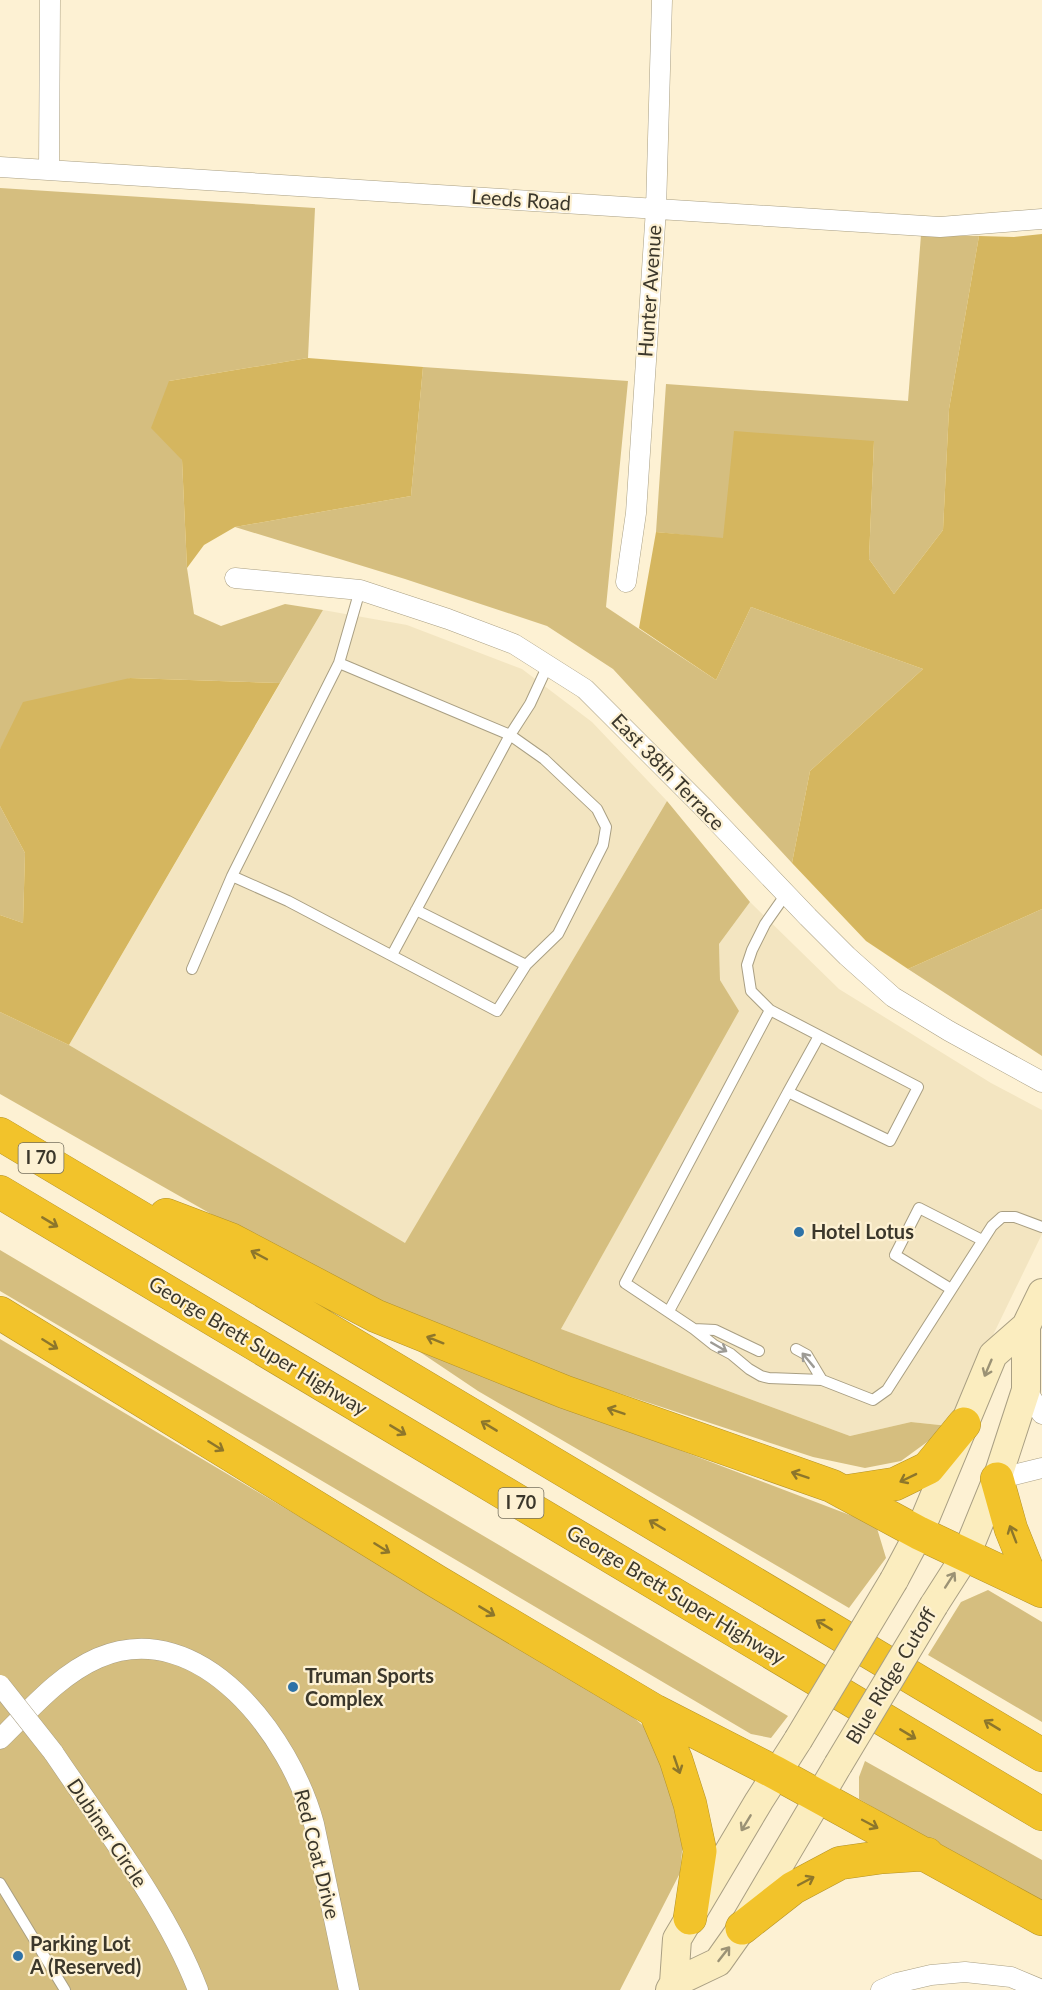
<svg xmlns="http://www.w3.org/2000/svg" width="1042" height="1990" font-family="Lato,sans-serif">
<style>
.built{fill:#f3e5c1}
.green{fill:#d5be7f}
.forest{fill:#d5b65f}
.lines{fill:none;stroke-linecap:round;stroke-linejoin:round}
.lane-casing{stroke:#a99f83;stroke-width:12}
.street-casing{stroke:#a99f83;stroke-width:21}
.secondary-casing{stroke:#a99f83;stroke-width:30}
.highway-casing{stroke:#b2922b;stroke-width:34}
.lane{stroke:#fff;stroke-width:10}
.street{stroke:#fff;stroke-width:20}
.secondary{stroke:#fbedbf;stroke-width:28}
.highway{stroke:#f2c32b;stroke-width:33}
.street-bridge-casing{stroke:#a99f83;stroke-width:21;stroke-linecap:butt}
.secondary-bridge-casing{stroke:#a99f83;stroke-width:30;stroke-linecap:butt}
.street-bridge{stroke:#fff;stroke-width:20}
.secondary-bridge{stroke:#fbedbf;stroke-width:28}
.oneway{stroke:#8d762b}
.oneway2{stroke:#9d9b95}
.oneway3{stroke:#9b9275}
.poi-dot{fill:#2e72a7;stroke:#fdf1d3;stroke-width:2}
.labels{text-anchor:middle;stroke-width:4.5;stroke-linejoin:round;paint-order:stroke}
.shield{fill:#fdf1d3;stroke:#756f5d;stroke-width:1.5}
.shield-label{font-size:18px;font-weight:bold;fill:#3b372b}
.street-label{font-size:20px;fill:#3b372b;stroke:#fdf1d3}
.poi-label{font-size:20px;font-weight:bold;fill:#3b372b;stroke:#fdf1d3;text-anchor:start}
</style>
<rect width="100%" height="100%" fill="#fdf1d3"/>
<!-- built -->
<path class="built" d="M 323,610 L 407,625 L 522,669 L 592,722 L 667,801 L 405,1244 L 69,1045 Z
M 750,902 L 839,989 L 991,1083 L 1042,1110 L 1042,1234 L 949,1426 L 911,1422 L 850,1436 L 561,1329 L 738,1011 L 720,980 L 719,944 Z"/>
<!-- green -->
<path class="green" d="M 0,188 L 315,208 L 308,358 L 169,381 L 182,460 L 187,568 L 194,614 L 221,626 L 285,604 L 323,610 L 280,683 L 130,678 L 0,749 Z
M 921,235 L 979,236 L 949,409 L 943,530 L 894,594 L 869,559 L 874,441 L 723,539 L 656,532 L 666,384 L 908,401 Z
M 423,367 L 628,381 L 606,607 L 716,680 L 751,607 L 923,669 L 810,771 L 792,863 L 613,669 L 547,626 L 405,579 L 235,527 L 411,496 Z
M 667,801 L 750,902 L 719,944 L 720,980 L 739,1011 L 561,1329 L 850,1436 L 911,1422 L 949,1426 L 901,1461 L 865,1468 L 813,1457 L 434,1332 L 285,1256 L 0,1094 L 0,1012 L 69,1045 L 405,1243 Z
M 0,806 L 25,853 L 23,923 L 0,915 Z
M 1042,909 L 1042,1056 L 908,969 Z
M 0,1250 L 788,1716 L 771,1738 L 751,1734 L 0,1291 Z
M 0,1339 L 625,1710 L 655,1736 L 684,1831 L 680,1873 L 620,1990 L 0,1990 Z
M 417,1350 L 876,1525 L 886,1558 L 849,1608 L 478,1391 Z
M 988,1590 L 1042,1622 L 1042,1722 L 928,1655 L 961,1602 Z
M 865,1761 L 1042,1860 L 1042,1905 L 859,1799 L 859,1777 Z"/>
<!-- forest -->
<path class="forest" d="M 1042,234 L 1042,909 L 908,969 L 866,941 L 792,863 L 810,771 L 923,669 L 751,607 L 716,680 L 639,628 L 656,532 L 723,538 L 734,431 L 874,441 L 869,559 L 894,594 L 943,530 L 949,409 L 979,236 L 1014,237 Z
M 308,358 L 423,367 L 411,496 L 235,527 L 204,545 L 187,568 L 182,460 L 151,428 L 169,381 Z
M 130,678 L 280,683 L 69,1045 L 0,1012 L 0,915 L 23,923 L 25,853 L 0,806 L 0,749 L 23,702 Z"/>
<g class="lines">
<defs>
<path id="lane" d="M 339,663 L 510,735 L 544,759 L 597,809 L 606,827 L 603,845 L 558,934 L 526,965 L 497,1011 L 288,901 L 232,876 L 339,663 L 360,590
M 416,910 L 526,965
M 392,955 L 510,735 L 530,704 L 548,665
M 192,969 L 232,876
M 770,1010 L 751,991 L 747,965 L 752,950 L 765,924 L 786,894
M 788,1092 L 819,1036
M 951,1289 L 895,1255 L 919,1208 L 982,1240
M 669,1311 L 788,1092 L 890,1141 L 918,1087 L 770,1010 L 625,1283 L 694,1329
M 759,1351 L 715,1330 L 694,1329 L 714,1345 L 731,1354 L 749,1369 L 761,1376 L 769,1378 L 822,1380 L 807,1355 L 796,1349
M 822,1380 L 873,1400 L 887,1390 L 992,1226 L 1002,1217 L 1015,1217 L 1042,1227
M 0,1883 L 65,1990"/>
<path id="street" d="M 0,167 L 940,227 L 1042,219
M 49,170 L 50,0
M 235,578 L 360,590 L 448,619 L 514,644 L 585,689 L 703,807 L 808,917 L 847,956 L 893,997 L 949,1031 L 1042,1082
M 626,582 L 636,513 L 656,209 L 662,0
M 1026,1390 L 1042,1414
M 997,1479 L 1042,1468
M 0,1739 C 30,1710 59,1675 98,1658 C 201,1614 291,1738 314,1824 L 349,1990
M 53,1752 C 102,1825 167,1908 198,1990
M 881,1990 L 897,1983 L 931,1975 L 965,1972 L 1011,1977 L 1042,1990"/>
<path id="secondary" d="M 894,1580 L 919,1533 L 993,1355 L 1026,1326 L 1042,1293
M 934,1605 L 966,1555 L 997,1479 L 1026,1390 L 1026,1326
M 674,1983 L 718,1962 L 742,1928 L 838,1765
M 670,1990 L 674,1983 L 677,1939 L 759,1801 L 798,1740"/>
<path id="highway" d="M 0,1134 L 1042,1755
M 0,1192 L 1042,1814
M 166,1215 L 232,1240 L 376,1316 L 565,1392 L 832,1486 L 919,1533 L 1042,1591
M 0,1313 L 436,1581 L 655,1711 L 776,1773 L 1042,1919
M 997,1479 L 1011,1529 L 1034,1586
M 843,1492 L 895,1484 L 928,1468 L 964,1424
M 655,1711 L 676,1760 L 690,1804 L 700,1851 L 690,1918
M 742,1928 L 793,1888 L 840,1863 L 882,1857 L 927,1854"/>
</defs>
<!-- lane casing -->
<use href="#lane" class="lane-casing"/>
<!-- street casing -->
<use href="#street" class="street-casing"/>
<!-- secondary casing -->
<use href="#secondary" class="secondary-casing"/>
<!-- highway casing -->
<use href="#highway" class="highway-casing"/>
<!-- lane -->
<use href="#lane" class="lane"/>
<!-- street -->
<use href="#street" class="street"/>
<!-- secondary -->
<use href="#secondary" class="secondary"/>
<!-- highway -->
<use href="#highway" class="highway"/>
<defs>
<path id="street-bridge" d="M 0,1685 L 53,1752"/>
<path id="secondary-bridge" d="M 798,1740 L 894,1580
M 838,1765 L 934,1605"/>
</defs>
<!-- street-bridge casing -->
<use href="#street-bridge" class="street-bridge-casing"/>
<!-- secondary-bridge casing -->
<use href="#secondary-bridge" class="secondary-bridge-casing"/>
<!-- street-bridge -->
<use href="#street-bridge" class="street-bridge"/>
<!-- secondary-bridge -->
<use href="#secondary-bridge" class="secondary-bridge"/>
</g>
<!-- one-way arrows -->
<defs><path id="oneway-shaft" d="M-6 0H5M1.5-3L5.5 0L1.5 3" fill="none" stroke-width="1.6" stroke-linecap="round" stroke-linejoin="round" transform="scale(1.5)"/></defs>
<g class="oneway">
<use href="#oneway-shaft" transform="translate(50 1222) rotate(31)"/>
<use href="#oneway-shaft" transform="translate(259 1255) rotate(-152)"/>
<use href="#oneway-shaft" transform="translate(435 1340) rotate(-158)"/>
<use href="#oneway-shaft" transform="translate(50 1344) rotate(32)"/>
<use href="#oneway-shaft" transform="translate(616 1411) rotate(-161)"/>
<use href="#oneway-shaft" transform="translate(489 1426) rotate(-149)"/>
<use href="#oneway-shaft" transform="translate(398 1430) rotate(31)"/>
<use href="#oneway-shaft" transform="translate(216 1446) rotate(32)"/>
<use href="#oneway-shaft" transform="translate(800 1475) rotate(-161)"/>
<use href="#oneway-shaft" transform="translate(908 1478) rotate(154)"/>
<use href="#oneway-shaft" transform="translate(657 1525) rotate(-149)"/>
<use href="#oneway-shaft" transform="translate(1013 1534) rotate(-111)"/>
<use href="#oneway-shaft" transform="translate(382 1548) rotate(32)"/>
<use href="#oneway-shaft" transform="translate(487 1611) rotate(31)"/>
<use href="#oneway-shaft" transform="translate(824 1625) rotate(-149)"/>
<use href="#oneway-shaft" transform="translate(992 1725) rotate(-149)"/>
<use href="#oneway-shaft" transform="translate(908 1734) rotate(31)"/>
<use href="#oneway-shaft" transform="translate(677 1765) rotate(71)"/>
<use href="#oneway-shaft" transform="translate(870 1824) rotate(28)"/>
<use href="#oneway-shaft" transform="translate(806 1881) rotate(-28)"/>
</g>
<g class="oneway2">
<use href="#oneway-shaft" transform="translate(719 1347) rotate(30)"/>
<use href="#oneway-shaft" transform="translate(808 1360) rotate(-130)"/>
</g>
<g class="oneway3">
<use href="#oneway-shaft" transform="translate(988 1368) rotate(113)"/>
<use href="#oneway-shaft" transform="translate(950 1580) rotate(-57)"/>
<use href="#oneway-shaft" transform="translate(746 1823) rotate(121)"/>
<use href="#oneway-shaft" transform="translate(724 1954) rotate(-52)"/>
</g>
<!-- markers -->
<g class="poi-dot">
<circle cx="799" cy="1232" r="6"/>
<circle cx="293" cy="1687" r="6"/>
<circle cx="18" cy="1956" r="6"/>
</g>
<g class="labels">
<!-- shield labels -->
<g class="shield">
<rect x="18.5" y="1143" width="45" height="30" rx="4.5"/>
<rect x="498.5" y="1488" width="45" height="30" rx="4.5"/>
</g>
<g class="shield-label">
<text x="41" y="1164">I 70</text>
<text x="521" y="1509">I 70</text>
</g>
<!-- street labels -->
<g class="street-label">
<text transform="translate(521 200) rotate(4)" y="7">Leeds Road</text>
<text transform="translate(650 291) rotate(-86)" y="7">Hunter Avenue</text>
<text transform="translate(668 772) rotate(46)" y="7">East 38th Terrace</text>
<text transform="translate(258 1346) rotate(31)" y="7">George Brett Super Highway</text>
<text transform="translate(676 1595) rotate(31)" y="7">George Brett Super Highway</text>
<text transform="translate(891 1676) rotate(-59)" y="7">Blue Ridge Cutoff</text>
<text transform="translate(107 1833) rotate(56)" y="7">Dubiner Circle</text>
<text transform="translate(317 1854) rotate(76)" y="7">Red Coat Drive</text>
</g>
<!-- poi labels -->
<g class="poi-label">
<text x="811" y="1239">Hotel Lotus</text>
<text x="305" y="1683">Truman Sports<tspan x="305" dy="23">Complex</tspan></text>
<text x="30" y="1951">Parking Lot<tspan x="30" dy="23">A (Reserved)</tspan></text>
</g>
</g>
</svg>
